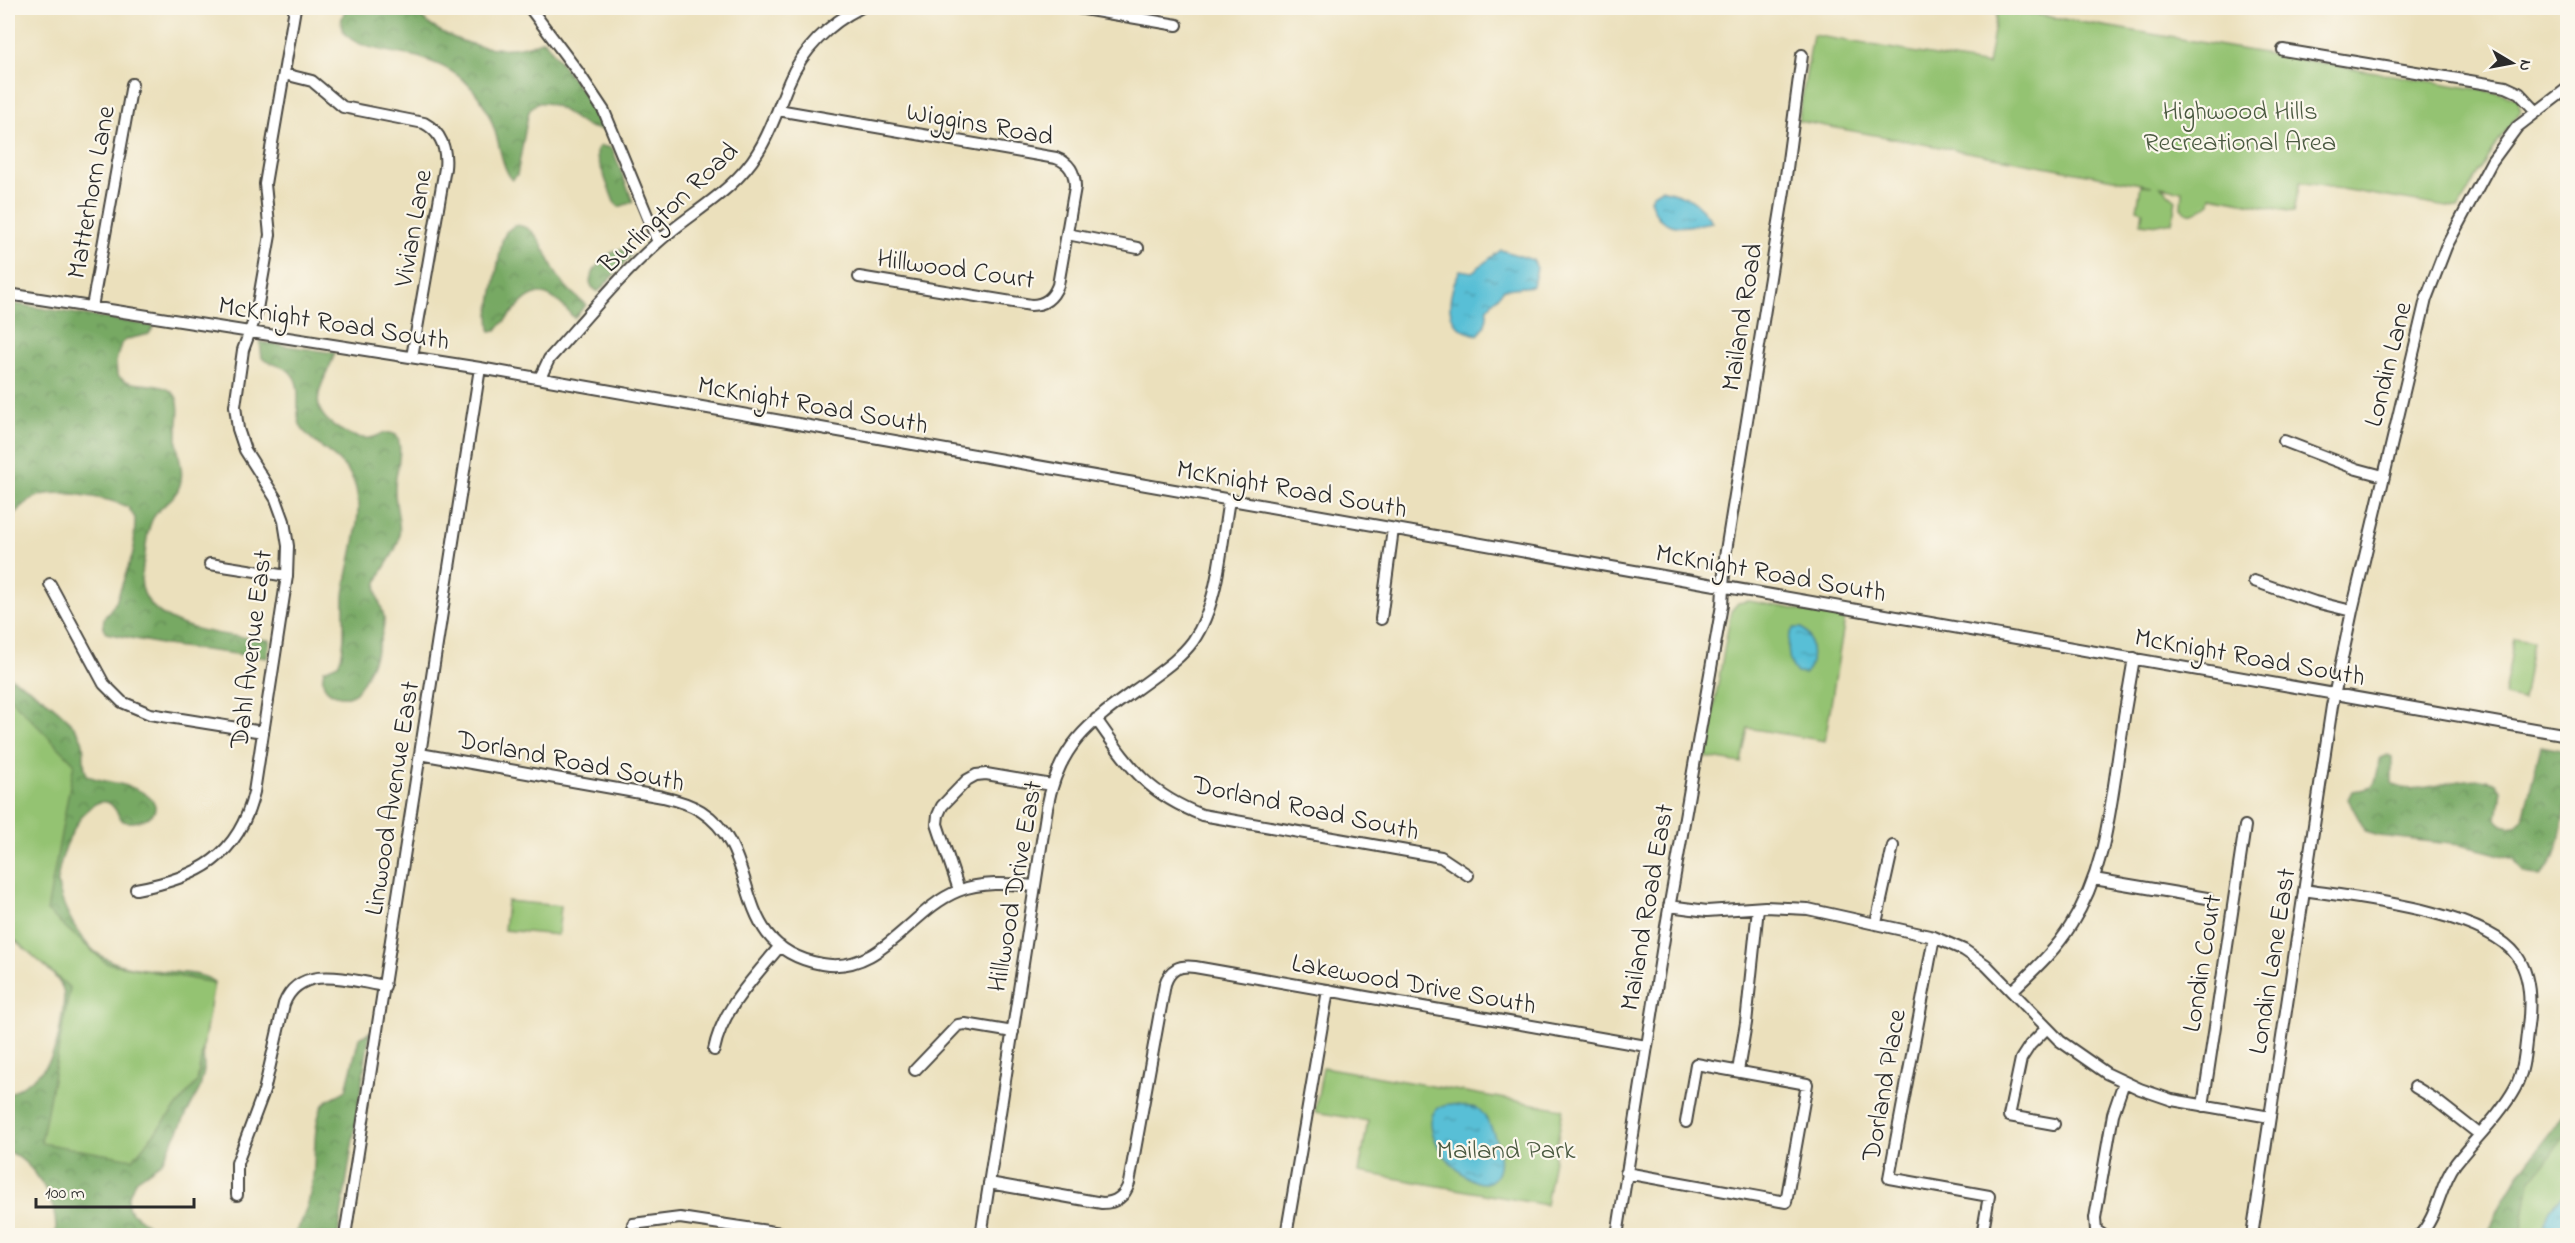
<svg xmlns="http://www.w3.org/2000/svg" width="2575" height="1243" font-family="'Indie Flower',sans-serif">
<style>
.forest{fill:url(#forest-crowns);stroke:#516a48;stroke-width:1.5}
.park{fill:#94c372;stroke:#60774e;stroke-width:1.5}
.water{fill:url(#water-ripples);stroke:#427580;stroke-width:1.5}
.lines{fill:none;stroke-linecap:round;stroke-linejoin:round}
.minor-casing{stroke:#484641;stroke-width:14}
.minor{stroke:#fff;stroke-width:10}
.labels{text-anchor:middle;stroke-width:4.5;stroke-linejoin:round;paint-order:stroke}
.park-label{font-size:27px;fill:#4a5940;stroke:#fbf7ec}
.street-label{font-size:27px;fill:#2b2b2b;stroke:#fbf7ec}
</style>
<defs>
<pattern id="forest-crowns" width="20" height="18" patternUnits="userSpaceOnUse" patternTransform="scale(1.5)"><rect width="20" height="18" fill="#77a964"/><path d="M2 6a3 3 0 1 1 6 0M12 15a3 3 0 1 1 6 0" fill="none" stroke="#628a53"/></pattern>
<pattern id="water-ripples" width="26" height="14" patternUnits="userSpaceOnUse" patternTransform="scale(1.5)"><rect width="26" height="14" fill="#59bfd6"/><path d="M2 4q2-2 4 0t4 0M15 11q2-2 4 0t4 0" fill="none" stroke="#4a9bae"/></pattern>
</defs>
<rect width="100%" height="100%" fill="#fbf7ec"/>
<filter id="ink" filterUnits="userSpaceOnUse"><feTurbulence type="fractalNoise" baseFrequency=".0167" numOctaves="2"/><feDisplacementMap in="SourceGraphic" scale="12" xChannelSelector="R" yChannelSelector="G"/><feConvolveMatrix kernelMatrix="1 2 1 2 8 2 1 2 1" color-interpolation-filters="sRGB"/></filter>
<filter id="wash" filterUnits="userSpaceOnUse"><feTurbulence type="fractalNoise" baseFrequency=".008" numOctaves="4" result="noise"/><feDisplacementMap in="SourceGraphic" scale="24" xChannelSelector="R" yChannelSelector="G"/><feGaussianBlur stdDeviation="1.35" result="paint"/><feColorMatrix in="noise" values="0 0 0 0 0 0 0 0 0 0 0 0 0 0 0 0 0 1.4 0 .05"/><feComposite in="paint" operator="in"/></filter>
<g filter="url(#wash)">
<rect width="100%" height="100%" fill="#ebe0bc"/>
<!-- forest -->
<path class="forest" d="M 347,8 C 358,7 399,4 407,8 C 416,12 425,22 433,27 C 468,48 506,56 544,40 L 585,96 L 603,129 C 580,132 562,99 537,103 L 530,109 L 528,115 L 517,175 L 512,180 C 504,170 501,154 498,142 C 491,113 478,87 451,71 C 441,65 430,61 418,57 C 397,52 320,48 347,8 Z
M 601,146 L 612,148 L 633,202 L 619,207 L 614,202 L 597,157 L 597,149 Z
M 515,225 C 542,226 546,260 559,278 C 566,288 576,297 586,305 L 574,318 C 536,272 526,300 496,330 L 490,331 L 489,314 L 502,241 L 506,232 Z
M 621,249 L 631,256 L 598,292 L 592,287 L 590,282 C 592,268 608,252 621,249 Z
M 8,303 L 154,326 L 149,334 L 128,339 L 121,344 L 116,361 L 117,375 C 131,390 163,379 175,395 C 182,404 177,425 177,436 C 176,452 185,469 180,485 C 175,501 158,506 152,520 C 147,531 146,544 145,555 C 143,565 140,577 142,587 C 152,632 234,636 270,640 L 267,658 L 165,645 L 106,633 L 103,626 L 104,618 L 116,602 L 134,550 L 135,518 L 128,507 C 109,498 55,488 36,497 C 25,502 16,512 8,520 Z
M 260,342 L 335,353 C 325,383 302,405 337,428 C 346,434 359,439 369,438 C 380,437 383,429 396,435 C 405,448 395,472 395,488 C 394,506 403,525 398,542 C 394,557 381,568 377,583 C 374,596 383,606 384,618 C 385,635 365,688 351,696 C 333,698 318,689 324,670 L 338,664 C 347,649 343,614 344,596 C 347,561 370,505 350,474 C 338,455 316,447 303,430 C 291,413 306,388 290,372 C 283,365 270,365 262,358 Z
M 8,676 C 31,689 71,713 82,740 C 86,751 81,767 88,776 C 107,784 132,782 149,797 C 168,813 138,826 123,821 C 118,816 116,807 109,803 C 83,791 55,864 58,884 C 61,904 75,930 88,945 C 111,971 152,969 184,973 C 194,974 206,975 214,982 L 203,1046 L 204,1071 L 200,1088 L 162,1162 L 135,1181 L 128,1198 L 128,1207 L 131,1212 L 161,1235 L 56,1235 C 58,1203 37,1165 8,1151 L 8,1095 C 47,1071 56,1062 62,1015 C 63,1006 66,995 62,987 C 54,971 23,945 8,936 Z
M 2541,746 L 2567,751 C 2568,779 2565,860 2540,876 L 2524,873 L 2514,859 L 2486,851 L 2460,845 L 2379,836 L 2366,832 L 2348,799 L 2352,791 C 2383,788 2372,783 2381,758 L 2388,755 L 2392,757 L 2392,783 C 2414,801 2466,769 2496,783 L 2501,790 L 2497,819 C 2504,829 2517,830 2523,818 Z
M 370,1032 L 338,1235 L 294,1235 C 307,1215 313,1188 314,1165 C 315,1146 314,1121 323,1105 C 328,1097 339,1096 346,1090 L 359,1038 Z
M 2567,1105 L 2567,1192 L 2541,1235 L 2488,1236 C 2497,1206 2515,1179 2533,1155 C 2545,1138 2559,1124 2567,1105 Z"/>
<!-- park -->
<path class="park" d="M 1998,8 L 2505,94 L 2517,99 L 2521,111 L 2493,148 L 2458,209 L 2300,182 L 2294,212 L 2211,196 L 2210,203 C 2200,210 2191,219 2181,208 L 2182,191 L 2161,187 L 2176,200 L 2172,222 L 2158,225 L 2141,223 L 2143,211 L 2137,209 L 2141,185 L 2152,186 L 1798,121 L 1813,35 L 1988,65 Z
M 1749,601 L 1845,618 L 1825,741 L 1748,728 L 1741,763 L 1705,757 L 1731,611 L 1738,603 Z
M 2514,638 L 2533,641 L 2523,700 L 2504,696 Z
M 8,696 L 74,763 L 47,911 L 106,963 L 214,983 L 197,1082 L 133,1159 L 41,1143 L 70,988 L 8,934 Z
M 507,901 L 561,906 L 558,935 L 504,930 Z
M 1323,1067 L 1563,1109 L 1546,1205 L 1359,1172 L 1368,1121 L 1315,1112 Z
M 2567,1134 L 2567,1235 L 2521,1236 L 2530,1181 Z"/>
<!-- water -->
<path class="water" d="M 1661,189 C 1686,195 1697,199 1712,222 C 1695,225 1673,232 1659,218 C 1655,214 1652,205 1650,200 L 1653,194 Z
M 1501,250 L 1533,260 L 1537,268 L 1533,286 L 1504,289 L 1487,309 C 1488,319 1485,328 1478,335 C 1441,329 1447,296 1460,270 L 1472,272 Z
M 1794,628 L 1802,628 C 1813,635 1815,666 1805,674 L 1797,673 C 1787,663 1785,639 1794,628 Z
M 1450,1104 L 1477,1108 C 1492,1118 1512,1172 1489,1182 C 1464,1193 1399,1112 1450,1104 Z
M 2567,1192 L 2567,1235 L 2541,1235 L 2550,1209 Z"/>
</g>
<g filter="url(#ink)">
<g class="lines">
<defs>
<path id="minor" d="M 530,8 L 578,72 L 604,111 L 658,242
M 1078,8 L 1177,25
M 2283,50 L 2506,87 L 2519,93 L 2536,111
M 284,74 L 312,81 L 343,107 L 424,123 C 441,132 447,149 445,168 L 412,357
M 778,110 L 1056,158 C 1070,163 1075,173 1075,187 L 1058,285 C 1053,298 1045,305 1031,305 L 859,277
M 1067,234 L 1138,248
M 8,294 L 480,368 L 2568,735
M 92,307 L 132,84
M 540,378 L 549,359 C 584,320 618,278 657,243 C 691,212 734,192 758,152 C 772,130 779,105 789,82 C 802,50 830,23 860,8
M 2284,441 L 2357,469 L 2383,476
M 210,564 L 287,576
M 2254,581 L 2315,602 L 2352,611
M 50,584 L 104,684 L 122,702 L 150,714 L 263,732
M 1381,619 L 1393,529
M 1096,719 C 1130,767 1146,793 1202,815 L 1441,857 L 1468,875
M 420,754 L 663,797 C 676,800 690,804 701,811 C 766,852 725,946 822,964 C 881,975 910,910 958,891 C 982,881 1011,884 1035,886
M 2094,879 L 2207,898
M 136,889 C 197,878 239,857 254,792 L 287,576 L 288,546 L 284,521 L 276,499 L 245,450 L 238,429 L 235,406 L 243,350 L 256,315 L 270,235 L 265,184 L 295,8
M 959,890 L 937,824 L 938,815 L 942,806 L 967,780 L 976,775 L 986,774 L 1052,785
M 2304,890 C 2357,898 2485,911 2517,956 C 2531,976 2531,1003 2528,1026 C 2525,1046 2525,1070 2515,1088 C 2501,1114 2474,1140 2456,1163 C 2439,1185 2439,1215 2419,1236
M 1669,906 L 1707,911 L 1765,907 L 1808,909 L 1934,937 L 1964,950 L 1986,965 L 2060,1041 L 2106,1073 L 2140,1089 L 2172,1100 L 2270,1117
M 1876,923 L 1893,846
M 1934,937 L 1889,1178 L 1989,1196 L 1983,1230
M 2013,990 C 2034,970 2056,950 2071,925 C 2101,878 2108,826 2116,772 C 2121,734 2127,696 2134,658
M 2047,1028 L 2030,1045 L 2021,1059 L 2009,1116 L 2054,1124
M 714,1050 C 722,1009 754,978 780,946
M 915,1070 L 958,1025 L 965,1024 L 1013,1032
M 1738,1071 L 1746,1023 L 1758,908
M 2415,1087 L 2433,1098 L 2479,1134
M 2203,1106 L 2245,826
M 1626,1173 L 1786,1202 L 1807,1084 L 1696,1064 L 1686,1122
M 989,1183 L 1102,1203 C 1116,1203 1125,1196 1129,1183 L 1165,984 C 1170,969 1179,965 1195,967 L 1646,1046
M 237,1195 L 237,1163 L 264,1091 L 284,1004 C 300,962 351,981 385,986
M 633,1224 L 680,1218 L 781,1233 L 781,1236
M 345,1236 L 480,368
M 981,1236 L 1047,808 C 1060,737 1098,718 1152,678 C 1167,667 1182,656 1193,641 C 1219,604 1221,544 1229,500
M 1286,1236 L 1328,990
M 1617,1236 L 1666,926 L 1722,605 L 1725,557 L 1784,191 L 1802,55
M 2104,1236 L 2096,1230 L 2095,1218 L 2113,1114 L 2124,1082
M 2252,1236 L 2332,706 L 2352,611 L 2426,299 L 2446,247 L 2492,161 L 2517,127 L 2568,88"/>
</defs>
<!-- minor casing -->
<use href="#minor" class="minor-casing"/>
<!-- minor -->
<use href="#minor" class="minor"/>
</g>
</g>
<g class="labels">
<!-- park labels -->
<g class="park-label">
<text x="2240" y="119">Highwood Hills<tspan x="2240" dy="31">Recreational Area</tspan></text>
<text x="1506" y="1158">Mailand Park</text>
</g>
<!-- street labels -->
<g class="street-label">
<text transform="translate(980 123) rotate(10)" y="9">Wiggins Road</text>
<text transform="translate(90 192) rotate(-80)" y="9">Matterhorn Lane</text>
<text transform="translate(668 207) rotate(-43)" y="9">Burlington Road</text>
<text transform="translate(412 228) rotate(-80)" y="9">Vivian Lane</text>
<text transform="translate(956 268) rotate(8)" y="9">Hillwood Court</text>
<text transform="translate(1741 317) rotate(-81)" y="9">Mailand Road</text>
<text transform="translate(334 322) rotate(9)" y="9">McKnight Road South</text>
<text transform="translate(2387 364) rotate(-76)" y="9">Londin Lane</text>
<text transform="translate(813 404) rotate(10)" y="9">McKnight Road South</text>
<text transform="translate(1292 488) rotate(10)" y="9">McKnight Road South</text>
<text transform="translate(1771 572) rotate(10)" y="9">McKnight Road South</text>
<text transform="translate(250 649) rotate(-83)" y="9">Dahl Avenue East</text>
<text transform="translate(2250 656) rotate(10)" y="9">McKnight Road South</text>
<text transform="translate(571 760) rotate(11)" y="9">Dorland Road South</text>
<text transform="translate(391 798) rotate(-81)" y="9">Linwood Avenue East</text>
<text transform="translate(1306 807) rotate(12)" y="9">Dorland Road South</text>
<text transform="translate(1014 886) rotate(-80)" y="9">Hillwood Drive East</text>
<text transform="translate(1646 907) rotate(-80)" y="9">Mailand Road East</text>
<text transform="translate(2271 961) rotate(-81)" y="9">Londin Lane East</text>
<text transform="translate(2201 963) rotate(-81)" y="9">Londin Court</text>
<text transform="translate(1414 983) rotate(10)" y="9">Lakewood Drive South</text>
<text transform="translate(1883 1085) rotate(-80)" y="9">Dorland Place</text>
</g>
</g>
<!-- margin -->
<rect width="2575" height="1243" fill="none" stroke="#fbf7ec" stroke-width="30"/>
<!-- north arrow -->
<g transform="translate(2512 63) rotate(100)" stroke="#fbf7ec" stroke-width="4.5" paint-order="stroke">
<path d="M0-4.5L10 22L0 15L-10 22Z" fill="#2b2b2b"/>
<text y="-9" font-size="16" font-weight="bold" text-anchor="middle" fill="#2b2b2b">N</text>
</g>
<!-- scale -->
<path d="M36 1198v9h158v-9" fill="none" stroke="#2b2b2b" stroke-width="3"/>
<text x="45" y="1198" font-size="18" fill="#2b2b2b" stroke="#fbf7ec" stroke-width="4.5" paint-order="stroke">100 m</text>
</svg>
